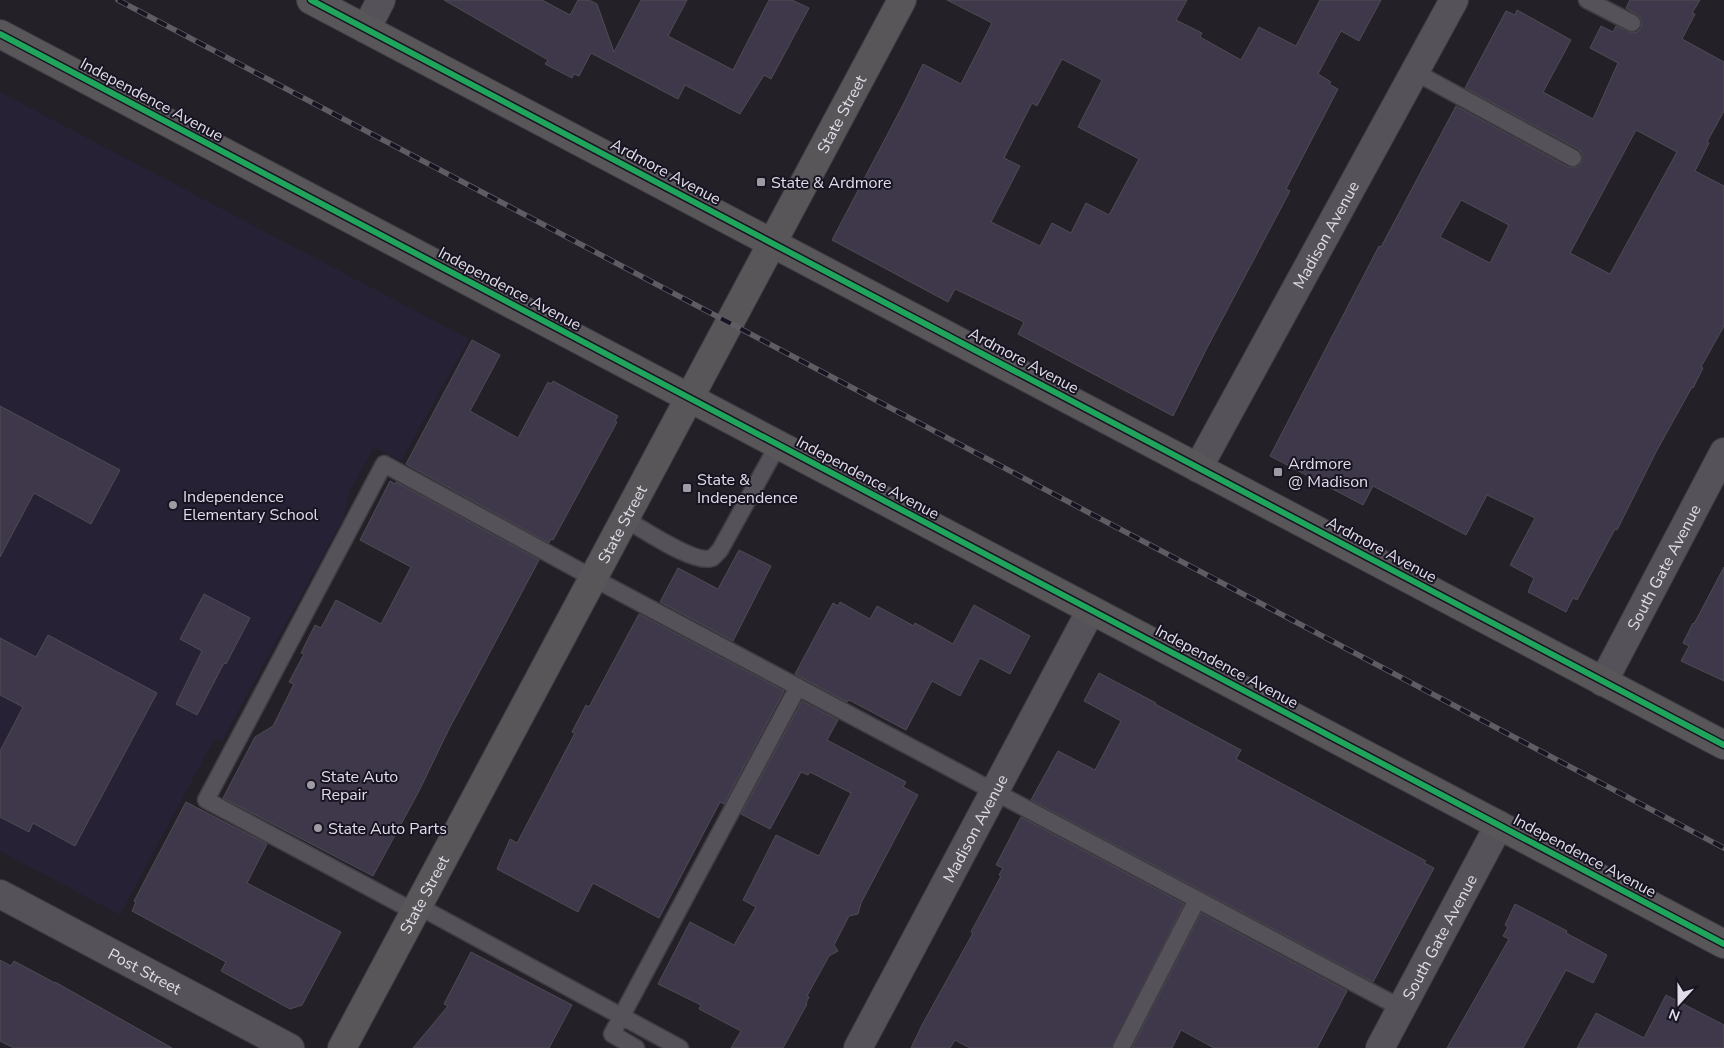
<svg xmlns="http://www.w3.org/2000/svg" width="1724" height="1048" font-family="'Nunito Sans',sans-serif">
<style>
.built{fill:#262134}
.building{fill:#3e384a;stroke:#4e4c53;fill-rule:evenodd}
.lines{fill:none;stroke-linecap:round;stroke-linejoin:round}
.lane-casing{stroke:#3f3c44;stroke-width:19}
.street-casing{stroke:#3f3c44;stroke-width:30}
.secondary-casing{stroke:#3f3c44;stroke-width:30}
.lane{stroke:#555359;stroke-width:16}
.street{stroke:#555359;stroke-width:28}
.secondary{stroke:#585658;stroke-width:28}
.rail-casing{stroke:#5f5d64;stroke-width:5.5}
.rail{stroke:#181422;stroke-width:4;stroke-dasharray:11;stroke-linecap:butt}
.cycleway-casing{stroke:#181422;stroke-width:9}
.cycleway{stroke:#20a55d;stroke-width:6}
.poi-dot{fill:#9e9ba5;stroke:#181422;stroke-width:2}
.labels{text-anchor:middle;stroke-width:4;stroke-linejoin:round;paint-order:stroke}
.street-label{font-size:16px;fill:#e0dde8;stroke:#181422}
.poi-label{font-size:16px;fill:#e0dde8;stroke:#181422;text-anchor:start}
</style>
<rect width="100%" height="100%" fill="#232028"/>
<!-- built -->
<path class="built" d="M 0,92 L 469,339 L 401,461 L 374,447 L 349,493 L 344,517 L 222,741 L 215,738 L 120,915 L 0,851 Z"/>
<!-- building -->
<path class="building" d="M 444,0 L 542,0 L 570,15 L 578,0 L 589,0 L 597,4 L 614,52 L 641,0 L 687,0 L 668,36 L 733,70 L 769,0 L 792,0 L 809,8 L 771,79 L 764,75 L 740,114 L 685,85 L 678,99 L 591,53 L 579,76 L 574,74 L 572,78 L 545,64 L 548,60 Z
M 947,0 L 1187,0 L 1176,20 L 1202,33 L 1200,37 L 1241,60 L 1259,27 L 1296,46 L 1320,0 L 1381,0 L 1359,41 L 1341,31 L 1318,74 L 1331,82 L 1329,84 L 1338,89 L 1286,189 L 1290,191 L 1207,348 L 1173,416 L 1018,334 L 1024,322 L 955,289 L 948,302 L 832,240 L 905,101 L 923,64 L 961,84 L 992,23 ZM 1062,59 L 1102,80 L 1078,127 L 1139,159 L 1109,215 L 1086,203 L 1071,233 L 1052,223 L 1040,246 L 991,222 L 1020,166 L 1004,158 L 1032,103 L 1037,106 Z
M 1630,0 L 1700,0 L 1692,13 L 1695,14 L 1682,39 L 1724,62 L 1724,111 L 1707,142 L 1709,143 L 1695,171 L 1724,186 L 1724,326 L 1701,367 L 1703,368 L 1693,388 L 1692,387 L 1656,452 L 1617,530 L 1615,529 L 1577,600 L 1573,598 L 1566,612 L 1528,592 L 1534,578 L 1510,565 L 1535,518 L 1487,495 L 1466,535 L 1373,486 L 1363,505 L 1270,456 L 1363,277 L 1379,246 L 1381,247 L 1456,106 L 1568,167 L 1578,167 L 1582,162 L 1582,153 L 1578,149 L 1465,88 L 1506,11 L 1515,15 L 1517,10 L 1571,40 L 1543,92 L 1593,119 L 1618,63 L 1590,48 L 1601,26 L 1613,32 L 1616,26 L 1632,33 L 1637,32 L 1641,28 L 1642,23 L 1640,17 L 1626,8 ZM 1636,130 L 1677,152 L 1610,274 L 1570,253 ZM 1461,200 L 1509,225 L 1490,263 L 1440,237 Z
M 472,340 L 500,355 L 470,411 L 518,438 L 548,382 L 551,384 L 553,381 L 618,416 L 615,421 L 617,422 L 553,540 L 551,539 L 549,543 L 406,464 Z
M 0,406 L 120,470 L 91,524 L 34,493 L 0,557 Z
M 390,481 L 395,484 L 396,482 L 539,560 L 448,731 L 420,789 L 373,876 L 223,798 L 255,737 L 273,726 L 294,684 L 289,682 L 304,654 L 301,653 L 315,625 L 321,628 L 336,600 L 381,624 L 411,567 L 360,540 Z
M 739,550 L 771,566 L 733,641 L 660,602 L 678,568 L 718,589 Z
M 1724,567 L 1724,681 L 1681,661 L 1689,646 L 1683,643 L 1693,623 L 1694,624 Z
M 204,594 L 250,618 L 226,664 L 224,663 L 197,715 L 176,704 L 202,651 L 180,639 Z
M 840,602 L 870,619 L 877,606 L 914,626 L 915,623 L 953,644 L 974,605 L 1030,636 L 1010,674 L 980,658 L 960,696 L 932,681 L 906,730 L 849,700 L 847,702 L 795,674 L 833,603 L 838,606 Z
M 639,614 L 784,691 L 724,804 L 720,802 L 659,918 L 593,883 L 578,912 L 497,869 L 510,839 L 517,843 L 575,733 L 572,732 L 586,705 L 589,707 Z
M 48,635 L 157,693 L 75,846 L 33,823 L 29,832 L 0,817 L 0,751 L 23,707 L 0,695 L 0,638 L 36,657 Z
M 1099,673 L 1156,703 L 1155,704 L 1241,750 L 1236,759 L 1426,861 L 1424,863 L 1434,868 L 1373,982 L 1031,800 L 1058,751 L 1095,770 L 1121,721 L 1084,701 Z
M 802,701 L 838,720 L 827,740 L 906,782 L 903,787 L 918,795 L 861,903 L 858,914 L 849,916 L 834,945 L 838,951 L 829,956 L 807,996 L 809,997 L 806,1003 L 807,1004 L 783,1048 L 731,1048 L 741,1031 L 699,1009 L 701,1005 L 658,984 L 690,922 L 734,945 L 756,907 L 743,900 L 776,835 L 819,856 L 851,793 L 810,772 L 808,775 L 801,772 L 770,829 L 741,814 Z
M 186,802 L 267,844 L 247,883 L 341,932 L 302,1005 L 290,1009 L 221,971 L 226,962 L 132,911 L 136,902 L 134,901 Z
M 1021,817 L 1184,904 L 1111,1048 L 970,1048 L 955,1040 L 950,1048 L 911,1048 L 922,1025 L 973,933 L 971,932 L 1001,876 L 999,875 L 1003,868 L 996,865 Z
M 1515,904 L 1567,931 L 1566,933 L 1607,955 L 1593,983 L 1566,970 L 1523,1048 L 1447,1048 L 1509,939 L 1503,936 L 1508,927 L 1505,925 Z
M 1201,913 L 1347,991 L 1317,1048 L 1214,1048 L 1181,1030 L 1172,1048 L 1132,1048 Z
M 471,952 L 572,1005 L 549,1048 L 413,1048 L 448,1006 L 444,1004 Z
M 0,960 L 11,966 L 14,961 L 55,983 L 55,982 L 172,1048 L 14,1048 L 0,1041 Z
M 1666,995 L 1724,1025 L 1724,1048 L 1577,1048 L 1596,1013 L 1644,1038 Z"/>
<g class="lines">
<defs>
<path id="lane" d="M 1587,0 L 1632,23
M 1415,72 L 1573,158
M 625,519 C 641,528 695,565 712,558 C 714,557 718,552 720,550 L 778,445
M 418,906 L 680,1048
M 415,912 L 206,800 L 384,464 L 593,578 L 1401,1008
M 636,1048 L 612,1034 L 798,687
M 1121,1048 L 1197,900"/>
<g id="street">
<path d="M 366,29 L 381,0"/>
<path id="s1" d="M 1198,468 L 1454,0"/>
<path id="s2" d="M 1603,682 L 1724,452"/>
<path id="s3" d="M 0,894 L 290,1048"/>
<path id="s4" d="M 858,1048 L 1091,610"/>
<path id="s5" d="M 1380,1048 L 1499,825"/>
</g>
<g id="secondary">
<path d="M 311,0 L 1724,745"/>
<path d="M 0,34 L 1724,944"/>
<path id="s6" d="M 342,1048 L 902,0"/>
</g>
</defs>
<!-- lane casing -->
<use href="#lane" class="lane-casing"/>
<!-- street casing -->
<use href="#street" class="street-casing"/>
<!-- secondary casing -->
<use href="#secondary" class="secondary-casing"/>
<!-- lane -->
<use href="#lane" class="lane"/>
<!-- street -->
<use href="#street" class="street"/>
<!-- secondary -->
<use href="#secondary" class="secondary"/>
<defs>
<path id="rail" d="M 118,0 L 1724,848"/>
</defs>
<!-- rail casing -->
<use href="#rail" class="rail-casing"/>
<!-- rail -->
<use href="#rail" class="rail"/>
<defs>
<path id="cycleway" d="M 311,0 L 1724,745
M 0,34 L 1724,944"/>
</defs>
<!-- cycleway casing -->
<use href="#cycleway" class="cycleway-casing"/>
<!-- cycleway -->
<use href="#cycleway" class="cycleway"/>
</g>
<!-- markers -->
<g class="poi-dot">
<rect x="756" y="177" width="10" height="10" rx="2.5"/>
<rect x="1273" y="467" width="10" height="10" rx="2.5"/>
<rect x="682" y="483" width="10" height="10" rx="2.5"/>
<circle cx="173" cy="505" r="5"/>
<circle cx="311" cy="785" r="5"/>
<circle cx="318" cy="828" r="5"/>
</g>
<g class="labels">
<!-- street labels -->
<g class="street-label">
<text transform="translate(152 99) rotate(28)" y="6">Independence Avenue</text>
<text dy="6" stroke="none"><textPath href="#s6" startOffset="1059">State Street</textPath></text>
<text transform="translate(666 171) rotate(28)" y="6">Ardmore Avenue</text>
<text dy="6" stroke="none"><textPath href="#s1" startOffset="266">Madison Avenue</textPath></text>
<text transform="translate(510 288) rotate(28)" y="6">Independence Avenue</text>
<text transform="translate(1024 360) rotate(28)" y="6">Ardmore Avenue</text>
<text transform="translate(868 477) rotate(28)" y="6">Independence Avenue</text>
<text dy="6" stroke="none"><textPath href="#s6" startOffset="594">State Street</textPath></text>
<text transform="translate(1382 549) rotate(28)" y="6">Ardmore Avenue</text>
<text dy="6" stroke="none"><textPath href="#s2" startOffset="130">South Gate Avenue</textPath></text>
<text transform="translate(1227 666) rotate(28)" y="6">Independence Avenue</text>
<text dy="6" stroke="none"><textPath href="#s4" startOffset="249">Madison Avenue</textPath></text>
<text transform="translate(1585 855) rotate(28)" y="6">Independence Avenue</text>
<text dy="6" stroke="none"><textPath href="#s6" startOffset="174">State Street</textPath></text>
<text dy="6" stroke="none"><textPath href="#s5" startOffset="126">South Gate Avenue</textPath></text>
<text dy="6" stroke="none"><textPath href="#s3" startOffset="164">Post Street</textPath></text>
</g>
<!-- poi labels -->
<g class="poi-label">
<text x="771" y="188">State &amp; Ardmore</text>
<text x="1288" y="469">Ardmore<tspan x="1288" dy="18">@ Madison</tspan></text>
<text x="697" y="485">State &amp;<tspan x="697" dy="18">Independence</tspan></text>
<text x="183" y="502">Independence<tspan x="183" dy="18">Elementary School</tspan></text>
<text x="321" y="782">State Auto<tspan x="321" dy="18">Repair</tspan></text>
<text x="328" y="834">State Auto Parts</text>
</g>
</g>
<!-- north arrow -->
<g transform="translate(1679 1003) rotate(201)" stroke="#181422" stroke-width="4" paint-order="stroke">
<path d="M0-4L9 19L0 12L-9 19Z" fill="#e0dde8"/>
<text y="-8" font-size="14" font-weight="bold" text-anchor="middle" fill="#e0dde8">N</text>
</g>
</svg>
